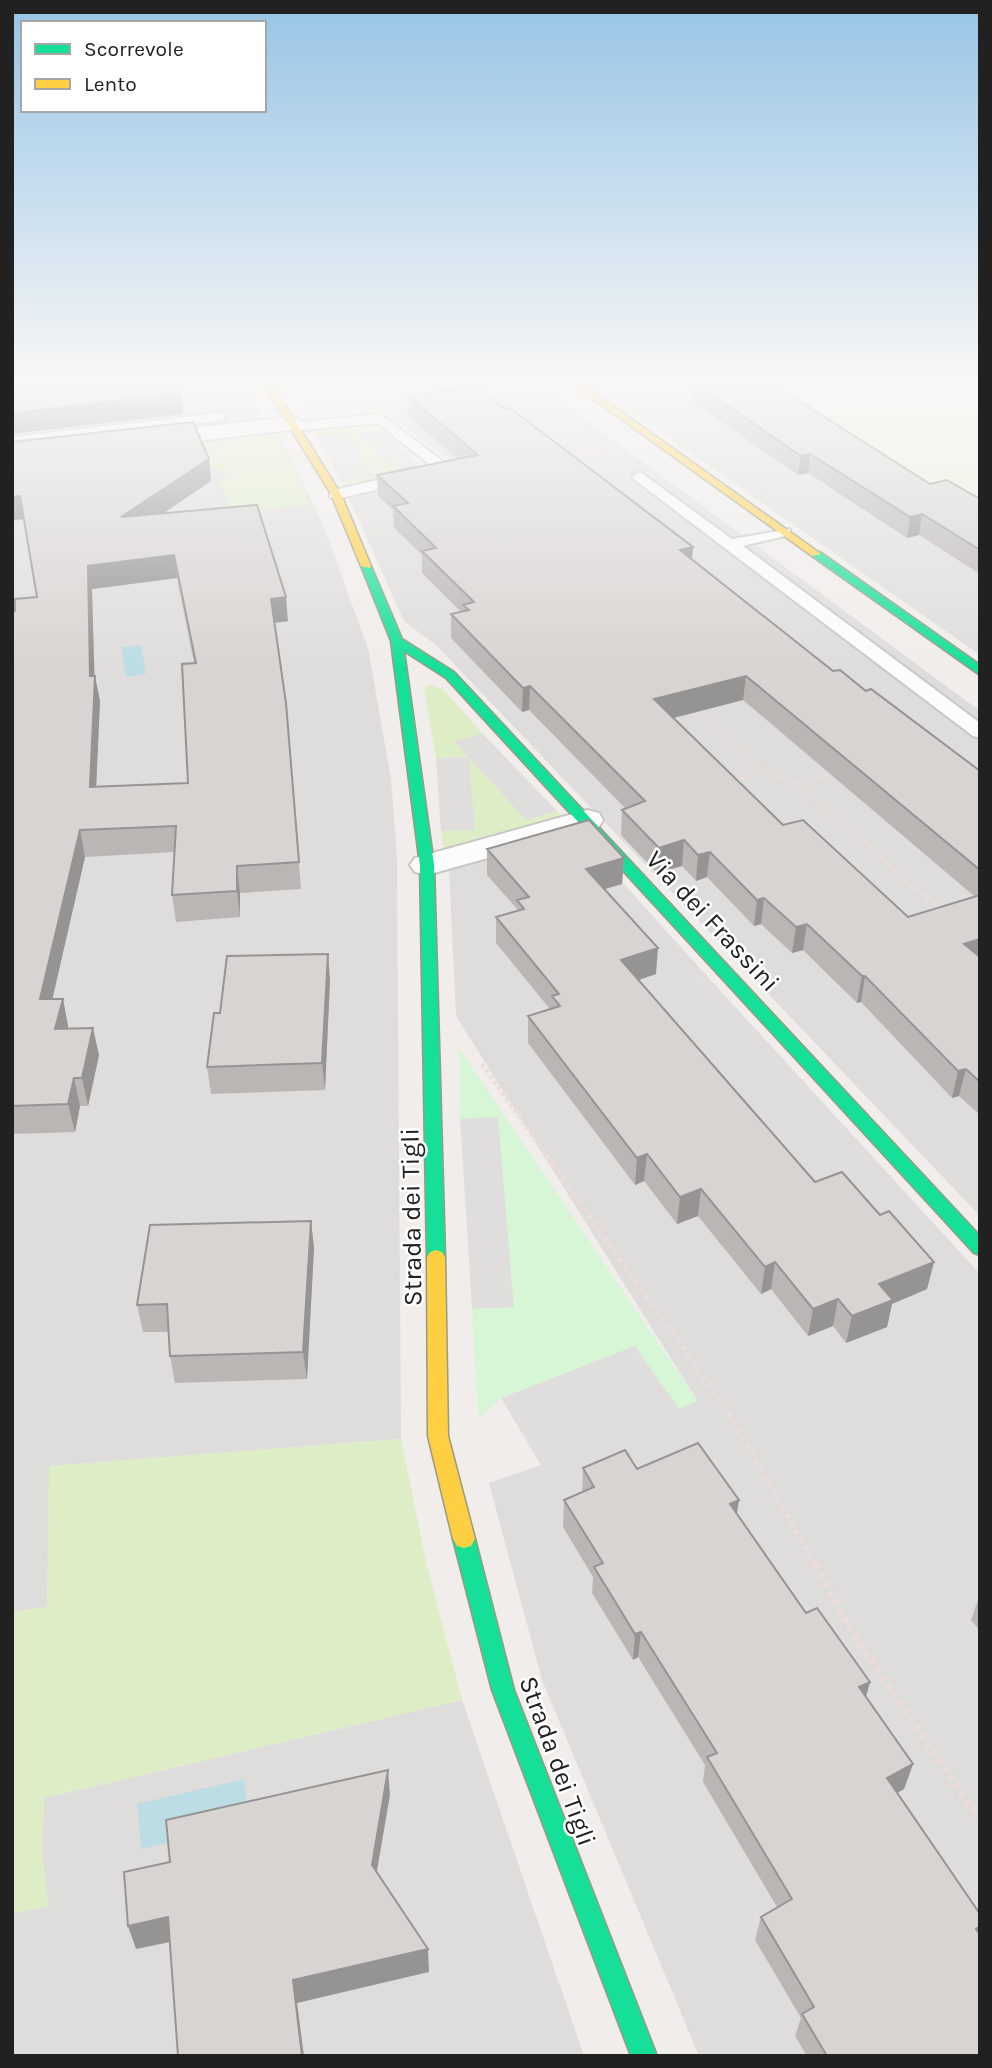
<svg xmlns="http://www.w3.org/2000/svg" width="992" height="2068" font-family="Karla,sans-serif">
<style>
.residential{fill:#dfdddb}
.farmland{fill:#f0efdd}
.grass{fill:#ddeec7}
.park{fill:#d7f6d6}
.parking{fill:#e0dedd}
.water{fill:#bcdde4}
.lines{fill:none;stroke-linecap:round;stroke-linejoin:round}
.lane-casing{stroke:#c8c7c6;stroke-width:4}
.street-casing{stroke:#c8c7c6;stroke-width:4}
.fast-casing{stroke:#9a9a80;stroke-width:3}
.slow-casing{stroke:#9a9a80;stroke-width:3}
.path-far4{stroke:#eddcda;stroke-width:2.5;stroke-dasharray:2 2;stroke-linecap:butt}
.path-far3{stroke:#eddcda;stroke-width:3.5;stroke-dasharray:2.5 2.5;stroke-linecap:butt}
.path-far2{stroke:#eddcda;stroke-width:4.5;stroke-dasharray:3.5 3.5;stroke-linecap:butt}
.path-far1{stroke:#eddcda;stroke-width:5;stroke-dasharray:4.5 4.5;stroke-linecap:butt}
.path{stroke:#eddcda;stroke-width:7;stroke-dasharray:5 5;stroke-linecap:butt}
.lane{fill:#fdfcfc;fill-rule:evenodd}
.street{fill:#fdfcfc;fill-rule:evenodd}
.fast{fill:#16e098;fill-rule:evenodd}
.slow{fill:#ffcf43;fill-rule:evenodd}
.wall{fill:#b9b6b4;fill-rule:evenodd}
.shaded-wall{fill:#969492}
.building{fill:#d7d4d1;stroke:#969492;stroke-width:2;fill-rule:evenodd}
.labels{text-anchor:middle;stroke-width:5;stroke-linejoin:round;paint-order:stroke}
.street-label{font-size:26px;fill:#212121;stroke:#fff}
</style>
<rect width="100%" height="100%" fill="#f0edea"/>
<!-- residential -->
<path class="residential" d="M 12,378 L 244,378 L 262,418 L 12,448 Z
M 584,378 L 763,378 L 980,517 L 980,655 Z
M 548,392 L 980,711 L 980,1161 L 939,1173 L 437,646 L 404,621 L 349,498 L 464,473 L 385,411 Z
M 279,435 L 322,522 L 368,648 L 391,779 L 397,857 L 401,1439 L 50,1466 L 47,1607 L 12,1612 L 12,464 Z
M 577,832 L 706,975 L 671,986 L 882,1167 L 980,1274 L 980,2056 L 699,2056 L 542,1680 L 489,1483 L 541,1465 L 697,1400 L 456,1016 L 449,868 Z
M 462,1700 L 584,2056 L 12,2056 L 12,1914 L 48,1906 L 42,1853 L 44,1798 Z"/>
<!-- farmland -->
<path class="farmland" d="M 763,378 L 980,378 L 980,517 Z"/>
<!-- grass -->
<path class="grass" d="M 371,420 L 382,429 L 359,434 L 427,470 L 346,488 L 341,481 L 371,477 L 346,433 L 317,437 L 313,429 Z
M 278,435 L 310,505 L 233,512 L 220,481 L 230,473 L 212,468 L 205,451 L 116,461 L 116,453 Z
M 430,685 L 443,689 L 483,734 L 455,741 L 526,820 L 557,811 L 565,819 L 444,850 L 441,831 L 474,830 L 468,757 L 436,758 L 424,688 Z
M 401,1439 L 426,1562 L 462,1700 L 44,1798 L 42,1853 L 48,1906 L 12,1914 L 12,1612 L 47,1607 L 49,1466 Z"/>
<!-- park -->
<path class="park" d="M 286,378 L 530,378 L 548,392 L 313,420 Z
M 459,1048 L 697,1401 L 679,1409 L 635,1346 L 501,1398 L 478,1419 L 472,1309 L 514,1306 L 498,1118 L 460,1119 Z"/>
<!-- parking -->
<path class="parking" d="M 382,429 L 421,467 L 397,471 L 358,433 Z
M 346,433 L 372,477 L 341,481 L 317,437 Z
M 483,734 L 557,811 L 526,820 L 469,758 L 475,830 L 441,831 L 436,758 L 468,757 L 454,741 Z
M 706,975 L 882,1167 L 844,1182 L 670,986 Z
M 498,1117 L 514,1307 L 472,1309 L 460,1119 Z
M 978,1160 L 980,1161 L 980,1216 L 939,1173 Z
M 635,1346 L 679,1409 L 541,1465 L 501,1398 Z"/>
<!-- water -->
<path class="water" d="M 141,645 L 146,674 L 126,677 L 121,647 Z
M 244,1779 L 250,1825 L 141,1849 L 137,1804 Z"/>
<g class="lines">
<defs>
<path id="lane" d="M 211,378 L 225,378 L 226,379 L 219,383 Z
M 219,413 L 224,414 L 224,420 L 12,445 L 12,437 Z
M 380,414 L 453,469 L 445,474 L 336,499 L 330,497 L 330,491 L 433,467 L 377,423 L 292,431 L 285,427 L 292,423 Z
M 640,472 L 732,539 L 790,529 L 790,535 L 743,546 L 980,723 L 980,738 L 973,736 L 635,480 L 632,477 Z"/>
<path id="street" d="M 290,417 L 298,419 L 301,424 L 298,429 L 147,447 L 139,445 L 135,440 L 139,435 L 147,433 Z
M 587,810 L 599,813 L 603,820 L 599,827 L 427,875 L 415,872 L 410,865 L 415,858 Z"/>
<path id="fast" d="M 812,552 L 820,552 L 980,665 L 980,675 L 812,556 Z
M 366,563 L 371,566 L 402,639 L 454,672 L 980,1236 L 980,1255 L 974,1253 L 446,678 L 404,651 L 434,865 L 445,1257 L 442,1262 L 436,1264 L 430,1262 L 427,1257 L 420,865 L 391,641 L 361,566 Z
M 464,1530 L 471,1532 L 475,1539 L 514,1690 L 657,2056 L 631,2056 L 492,1690 L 453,1539 L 457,1532 Z"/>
<path id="slow" d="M 259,378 L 268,378 L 341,494 L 371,566 L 370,568 L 361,566 L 331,494 Z
M 564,378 L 574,378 L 821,554 L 812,556 Z
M 436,1250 L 442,1252 L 445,1257 L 448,1436 L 475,1539 L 471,1546 L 464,1548 L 457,1546 L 453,1539 L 428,1436 L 427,1257 L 430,1252 Z"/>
</defs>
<!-- lane casing -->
<use href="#lane" class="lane-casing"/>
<!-- street casing -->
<use href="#street" class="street-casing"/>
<!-- fast casing -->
<use href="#fast" class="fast-casing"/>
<!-- slow casing -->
<use href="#slow" class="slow-casing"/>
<!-- path-far4 -->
<path class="path-far4" d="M 320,378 L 328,393
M 388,387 L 423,384 L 419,378
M 572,457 L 608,450"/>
<!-- path-far3 -->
<path class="path-far3" d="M 696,710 L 765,772 L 796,783 L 865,843
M 732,781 L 764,772
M 796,783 L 834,773"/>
<!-- path-far2 -->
<path class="path-far2" d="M 863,842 L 942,911
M 482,1064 L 553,1165"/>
<!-- path-far1 -->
<path class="path-far1" d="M 552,1163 L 730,1415 L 816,1567"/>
<!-- path -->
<path class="path" d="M 815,1565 L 855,1637 L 980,1820"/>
<!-- lane -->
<use href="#lane" class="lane"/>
<!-- street -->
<use href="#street" class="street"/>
<!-- fast -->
<use href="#fast" class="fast"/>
<!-- slow -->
<use href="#slow" class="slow"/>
</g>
<!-- wall -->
<path class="wall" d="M 694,383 L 930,484 L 980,499 L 980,574 L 919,535 L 907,538 L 808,473 L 798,475 L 693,402 Z
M 409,397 L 505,409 L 693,547 L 692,560 L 833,671 L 866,691 L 980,771 L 980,1115 L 959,1096 L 952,1098 L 861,1002 L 857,1003 L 803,950 L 792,953 L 761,924 L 754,926 L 707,877 L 696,881 L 682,866 L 657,873 L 621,835 L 622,810 L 626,809 L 529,710 L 522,712 L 451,638 L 451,614 L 461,612 L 422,573 L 422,555 L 394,528 L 393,510 L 378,496 L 377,475 L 458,459 L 409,417 ZM 743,700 L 974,896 L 908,917 L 783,825 L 674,718 Z
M 12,442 L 209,459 L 211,481 L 164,513 L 288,621 L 275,623 L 286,703 L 301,889 L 240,893 L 240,917 L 176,922 L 172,895 L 175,852 L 85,857 L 52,999 L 63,999 L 68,1026 L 68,1028 L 99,1055 L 88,1106 L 80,1106 L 75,1132 L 12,1134 L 12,611 L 15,611 L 37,597 L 24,519 L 12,520 ZM 177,578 L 194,663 L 188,783 L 96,787 L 100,701 L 94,676 L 92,589 Z
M 487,849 L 624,858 L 622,884 L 604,889 L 656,974 L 639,980 L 815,1182 L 880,1215 L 934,1262 L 927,1289 L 892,1304 L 887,1327 L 846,1343 L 833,1326 L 808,1336 L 771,1289 L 761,1294 L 698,1216 L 677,1224 L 644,1181 L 635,1185 L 528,1043 L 528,1016 L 550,1009 L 496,943 L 496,917 L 517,911 L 517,909 L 487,875 Z
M 330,980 L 325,1090 L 211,1094 L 207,1067 Z
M 311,1221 L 314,1248 L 307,1379 L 175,1383 L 170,1356 L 168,1332 L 143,1332 L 137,1305 Z
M 583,1468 L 637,1469 L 737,1514 L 806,1613 L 870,1682 L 866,1696 L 913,1764 L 904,1789 L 897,1793 L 980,1914 L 980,2056 L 807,2056 L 795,2036 L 801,2018 L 755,1940 L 761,1917 L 777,1907 L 703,1782 L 705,1765 L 638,1657 L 633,1660 L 592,1593 L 593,1577 L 563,1527 L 564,1500 L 582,1493 Z
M 980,1594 L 980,1631 L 971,1620 Z"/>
<!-- shaded-wall -->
<path class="shaded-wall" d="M 181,394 L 183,414 L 12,434 L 12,413 Z
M 810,454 L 808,473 L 798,475 L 801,456 Z
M 209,459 L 211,481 L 124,540 L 121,517 Z
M 20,496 L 24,519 L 12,520 L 12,497 Z
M 922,514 L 919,535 L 907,538 L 910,517 Z
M 693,547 L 691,569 L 680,550 Z
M 174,555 L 177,578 L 92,589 L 95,694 L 95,676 L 100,701 L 95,813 L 90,787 L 90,676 L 88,566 Z
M 286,597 L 288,621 L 273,623 L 271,599 Z
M 746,676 L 743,700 L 653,723 L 654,699 Z
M 530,686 L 529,710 L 522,712 L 523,688 Z
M 80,830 L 85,857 L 46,1027 L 40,999 Z
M 684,840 L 682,866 L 657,873 L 659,848 Z
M 710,852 L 707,877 L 696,881 L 698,855 Z
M 624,858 L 622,884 L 585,895 L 586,869 Z
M 237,866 L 240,893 L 240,917 L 237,891 Z
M 764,898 L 761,924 L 754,926 L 757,900 Z
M 807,924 L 803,950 L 792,953 L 796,927 Z
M 980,939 L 980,964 L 964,944 Z
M 658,948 L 656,974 L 620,986 L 621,960 Z
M 328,954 L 330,980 L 325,1090 L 322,1063 Z
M 862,976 L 865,976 L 861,1002 L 857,1003 Z
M 63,999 L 68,1026 L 61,1056 L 55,1029 Z
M 93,1028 L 99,1055 L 88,1106 L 82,1078 Z
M 966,1069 L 959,1096 L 952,1098 L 958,1071 Z
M 74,1078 L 80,1106 L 75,1132 L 68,1104 Z
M 647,1154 L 644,1181 L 635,1185 L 637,1158 Z
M 701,1189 L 698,1216 L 677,1224 L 680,1197 Z
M 311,1221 L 314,1248 L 307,1379 L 303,1352 Z
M 775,1262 L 771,1289 L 761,1294 L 765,1267 Z
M 934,1262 L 927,1289 L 892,1304 L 887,1327 L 846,1343 L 852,1316 L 879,1284 Z
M 838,1299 L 833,1326 L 808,1336 L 813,1309 Z
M 739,1500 L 735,1526 L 730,1504 Z
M 641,1632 L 638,1657 L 633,1660 L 635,1634 Z
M 870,1682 L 863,1707 L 859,1687 Z
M 913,1764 L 904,1789 L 879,1803 L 887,1778 Z
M 388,1770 L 390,1795 L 374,1888 L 372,1865 Z
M 168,1917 L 175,1941 L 136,1949 L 128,1926 Z
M 428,1949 L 429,1972 L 297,2003 L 304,2056 L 302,2056 L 293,1980 Z"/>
<!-- building -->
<path class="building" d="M 12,378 L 174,378 L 181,394 L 12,413 Z
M 721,378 L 763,378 L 930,484 L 947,480 L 980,499 L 980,550 L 922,514 L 910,517 L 810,454 L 801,456 L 694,383 Z
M 475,385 L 505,409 L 510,408 L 693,547 L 680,550 L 833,671 L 840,670 L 866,691 L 871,689 L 980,771 L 980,870 L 746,676 L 654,699 L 783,825 L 803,820 L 908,917 L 980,895 L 980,939 L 964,944 L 980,957 L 980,1082 L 966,1069 L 958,1071 L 865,976 L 862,976 L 807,924 L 796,927 L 764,898 L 757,900 L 710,852 L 698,855 L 684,840 L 659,848 L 622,810 L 645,801 L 530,686 L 523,688 L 451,614 L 469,610 L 463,605 L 474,602 L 422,551 L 436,548 L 393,506 L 408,503 L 377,475 L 478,455 L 409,397 Z
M 193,422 L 209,459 L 121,517 L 257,505 L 286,597 L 271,599 L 286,703 L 299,862 L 237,866 L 237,891 L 172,895 L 176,826 L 80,830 L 40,999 L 63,999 L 55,1029 L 93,1028 L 82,1078 L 74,1078 L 68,1104 L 12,1106 L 12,611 L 15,611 L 15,599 L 37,597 L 20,496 L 12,497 L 12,442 ZM 174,555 L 196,663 L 182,664 L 188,783 L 90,787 L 95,676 L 90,676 L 88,566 Z
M 589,820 L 624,858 L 586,869 L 658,948 L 621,960 L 815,1182 L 842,1172 L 880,1215 L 889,1211 L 934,1262 L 879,1284 L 893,1300 L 852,1316 L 838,1299 L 813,1309 L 775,1262 L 765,1267 L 701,1189 L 680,1197 L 647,1154 L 637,1158 L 528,1016 L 560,1006 L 552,996 L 559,994 L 496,917 L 524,909 L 517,900 L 529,897 L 487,849 Z
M 328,954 L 322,1063 L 207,1067 L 214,1013 L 220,1013 L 227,956 Z
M 311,1221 L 303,1352 L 170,1356 L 167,1304 L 137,1305 L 150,1225 Z
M 698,1443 L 739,1500 L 730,1504 L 806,1613 L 817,1608 L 870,1682 L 859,1687 L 913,1764 L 887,1778 L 980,1914 L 980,1926 L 976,1929 L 980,1935 L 980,2056 L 827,2056 L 802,2014 L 814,2007 L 761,1917 L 792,1899 L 707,1757 L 717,1753 L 641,1632 L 635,1634 L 594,1567 L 603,1563 L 564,1500 L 594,1487 L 583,1468 L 625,1450 L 637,1469 Z
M 388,1770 L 372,1865 L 428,1949 L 293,1980 L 302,2056 L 178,2056 L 168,1917 L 128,1926 L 124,1872 L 170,1862 L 166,1820 Z"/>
<!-- sky -->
<linearGradient id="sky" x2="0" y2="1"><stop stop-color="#96c4e6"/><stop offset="0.57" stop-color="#f8f7f6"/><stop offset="1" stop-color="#f8f7f6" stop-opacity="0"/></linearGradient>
<rect width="992" height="668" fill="url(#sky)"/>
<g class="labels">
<!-- street labels -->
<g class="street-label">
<text transform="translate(713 921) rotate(47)" y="9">Via dei Frassini</text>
<text transform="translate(411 1217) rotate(-91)" y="9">Strada dei Tigli</text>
<text transform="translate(558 1761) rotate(70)" y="9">Strada dei Tigli</text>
</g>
</g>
<!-- border -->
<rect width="992" height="2068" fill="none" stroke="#212121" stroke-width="28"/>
<!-- legend -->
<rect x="21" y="21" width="245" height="91" fill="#ffffff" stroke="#a6a6a6" stroke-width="2"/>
<rect x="35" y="44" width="35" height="10" fill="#16e098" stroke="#a6a6a6" stroke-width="2"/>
<text x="84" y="56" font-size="21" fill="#212121">Scorrevole</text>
<rect x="35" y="79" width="35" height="10" fill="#ffcf43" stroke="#a6a6a6" stroke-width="2"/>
<text x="84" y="91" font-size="21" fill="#212121">Lento</text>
</svg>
